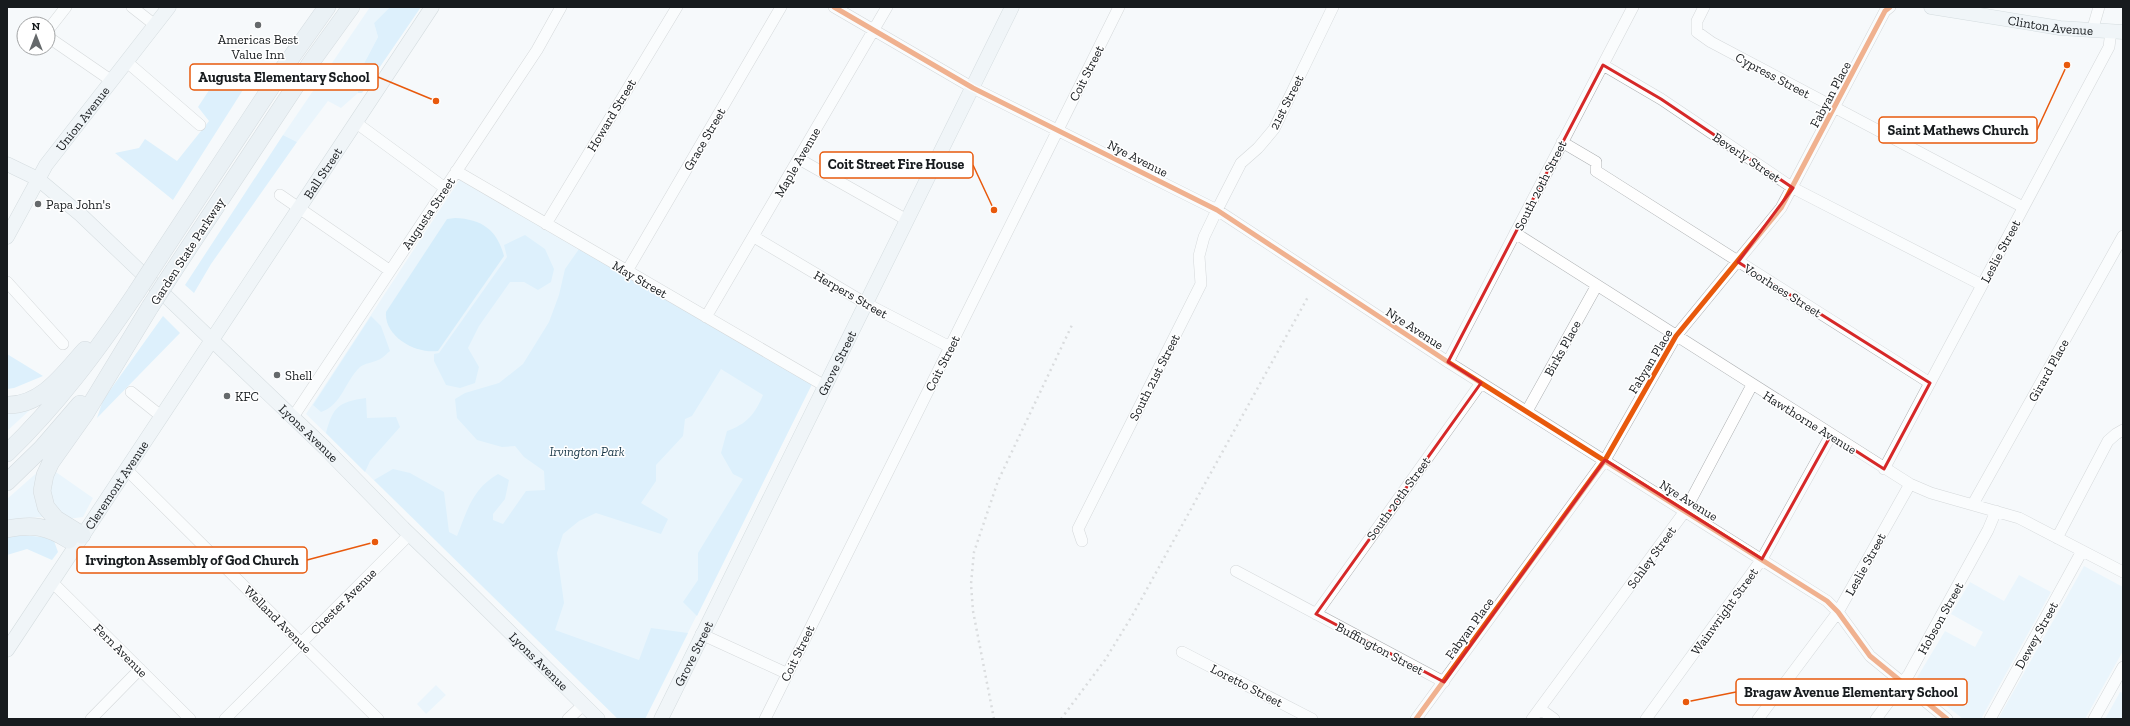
<svg xmlns="http://www.w3.org/2000/svg" width="2130" height="726" font-family="'Zilla Slab',serif">
<style>
.green{fill:#dcf0fc}
.forest{fill:#bee5fc}
.water{fill:#addefb}
.lines{fill:none;stroke-linecap:round;stroke-linejoin:round}
.minor-casing{stroke:#adb0b2;stroke-width:12}
.major-casing{stroke:#acb8be;stroke-width:15}
.highway-casing{stroke:#acb8be;stroke-width:18}
.minor{stroke:#fefefe;stroke-width:11}
.major{stroke:#e9f0f3;stroke-width:14}
.highway{stroke:#dce6ed;stroke-width:17}
.rail{stroke:#b8b9ba;stroke-width:2.5;stroke-dasharray:2 4;stroke-linecap:butt}
.highway-bridge-casing{stroke:#acb8be;stroke-width:18;stroke-linecap:butt}
.highway-bridge{stroke:#dce6ed;stroke-width:17}
.cycleway-casing{stroke:#fff;stroke-width:8}
.cycleway{stroke:#e8590c;stroke-width:5}
.marked{fill:none;stroke:#d62828;stroke-width:3;stroke-linejoin:round}
.poi-dot{fill:#65696b;stroke:#fff;stroke-width:1.5}
.labels{text-anchor:middle;stroke-width:3;stroke-linejoin:round;paint-order:stroke}
.street-label{font-size:13px;fill:#171b1e;stroke:#fff}
.poi-label{font-size:13px;fill:#171b1e;stroke:#fff;text-anchor:start}
.park-label{font-size:13px;font-style:italic;fill:#163546;stroke:#fff}
.leader{fill:none;stroke:#e8590c;stroke-width:1.5}
.callout-dot{fill:#e8590c;stroke:#fff;stroke-width:1.5}
.callout{fill:#fff;stroke:#e8590c;stroke-width:1.5}
.callout-label{font-size:14px;text-anchor:middle;font-weight:bold;fill:#171b1e}
</style>
<rect width="100%" height="100%" fill="#f6f9fb"/>
<!-- green -->
<path class="green" d="M 370,7 L 390,7 L 374,23 L 378,37 L 359,73 L 358,93 L 341,108 L 328,101 L 297,142 L 283,135 Z
M 460,179 L 812,384 L 645,719 L 618,719 L 306,414 Z
M 30,410 L 7,431 L 7,411 Z
M 41,469 L 44,517 L 21,518 L 7,522 L 7,499 Z
M 53,470 L 93,498 L 83,517 L 68,519 L 55,508 L 46,492 Z
M 2084,566 L 2123,587 L 2123,651 L 2085,719 L 1998,719 Z
M 2019,575 L 2051,592 L 1981,719 L 1963,719 L 1915,681 L 1945,631 L 1975,647 L 1983,632 L 1951,614 L 1970,582 L 2004,601 Z
M 436,685 L 446,695 L 426,714 L 417,704 Z
M 2120,692 L 2123,693 L 2123,719 L 2105,719 Z"/>
<!-- forest -->
<path class="forest" d="M 390,7 L 421,7 L 362,93 L 358,93 L 359,73 L 378,37 L 374,23 Z
M 225,66 L 248,82 L 173,200 L 115,153 L 139,148 L 145,139 L 177,161 L 209,121 L 198,107 Z
M 283,135 L 297,142 L 211,264 L 194,293 L 185,285 Z
M 525,235 L 545,249 L 554,269 L 551,282 L 538,290 L 524,282 L 510,282 L 479,326 L 468,348 L 479,367 L 475,383 L 460,388 L 446,385 L 434,361 L 434,354 L 439,353 L 507,257 L 504,245 Z
M 579,249 L 812,384 L 697,616 L 683,602 L 698,580 L 698,553 L 743,479 L 733,474 L 721,453 L 727,431 C 747,424 755,414 763,395 L 721,369 L 692,416 L 685,419 L 683,436 L 656,465 L 656,481 L 641,503 L 668,519 L 661,534 L 596,513 L 579,521 L 563,534 L 557,553 L 564,603 L 555,630 L 639,660 L 651,628 L 688,633 L 645,719 L 618,719 L 374,480 L 393,469 L 410,473 L 444,492 L 449,532 L 457,536 C 467,511 472,489 498,474 L 509,480 L 505,499 L 493,514 L 493,520 L 503,524 L 526,491 L 545,490 L 544,471 L 524,457 L 515,446 L 502,447 L 477,440 L 457,418 L 455,399 L 465,393 L 499,383 L 523,364 L 549,322 L 559,295 L 565,269 Z
M 163,316 L 180,333 L 97,418 L 103,400 Z
M 371,316 L 381,326 L 390,351 C 386,354 382,359 378,360 C 372,363 365,363 360,367 C 345,381 342,405 321,412 L 313,405 Z
M 7,354 L 43,376 L 14,388 L 7,389 Z
M 366,398 L 367,418 L 396,417 L 400,427 L 370,461 L 365,472 L 326,433 C 333,407 338,402 366,398 Z
M 11,534 L 53,538 L 58,552 L 52,560 L 27,549 L 7,555 L 7,536 Z"/>
<!-- water -->
<path class="water" d="M 455,218 C 482,219 497,230 504,256 L 438,351 C 416,354 384,337 386,312 L 447,219 Z"/>
<g class="lines">
<defs>
<path id="minor" d="M 132,7 L 155,25
M 834,7 L 973,88 L 1217,210 L 1448,362 L 1827,601 L 1838,612 L 1870,656 L 1947,719
M 1704,7 L 1697,21 L 1697,32 L 1711,42 L 2023,207
M 48,30 L 66,7
M 2092,31 L 2099,7
M 48,37 L 112,81
M 127,62 L 200,125
M 1603,65 L 1661,99 L 1793,188 L 1982,285
M 355,122 L 445,188
M 1562,142 L 1596,162 L 1596,171 L 1930,383
M 799,159 L 907,220
M 456,171 L 825,386
M 280,195 L 389,270
M 546,224 L 677,7
M 1515,233 L 1910,484 L 1931,493 L 2019,518 L 2123,572
M 754,237 L 865,303 L 950,347
M 627,271 L 781,7
M 7,282 L 63,344
M 706,317 L 887,7
M 1448,362 L 1633,7
M 131,392 L 161,416
M 1527,411 L 1597,285
M 293,417 L 537,50 L 561,7
M 126,469 L 378,719
M 1884,469 L 2109,47 L 2111,31
M 1973,504 L 2123,236
M 2057,538 L 2108,441 L 2116,434 L 2123,430
M 1082,541 L 1078,529 L 1201,284 L 1199,256 L 1204,237 L 1217,210 L 1241,163 L 1258,148 L 1274,129 L 1333,7
M 1236,571 L 1444,682
M 52,582 L 190,719
M 1316,614 L 1481,383
M 701,634 L 786,673
M 1182,652 L 1312,719
M 1540,709 L 1554,719
M 91,719 L 140,669
M 225,719 L 410,534
M 568,719 L 583,705
M 765,719 L 1119,7
M 1416,719 L 1605,460 L 1676,336 L 1781,208 L 1885,11 L 1890,7
M 1532,719 L 1685,511 L 1752,385
M 1646,719 L 1762,559 L 1831,435
M 1758,719 L 1838,612 L 1910,484
M 1876,719 L 1909,674 L 1988,530 L 1996,511
M 1990,719 L 2082,551
M 2094,719 L 2123,667"/>
<g id="major">
<path id="s1" d="M 1931,7 L 2060,28 L 2123,32"/>
<path id="s2" d="M 7,164 L 38,179 L 81,215 L 325,448 L 403,528 L 459,582 L 598,719"/>
<path id="s3" d="M 7,237 L 46,165 L 169,7"/>
<path id="s4" d="M 7,650 L 432,7"/>
<path id="s5" d="M 661,719 L 1012,7"/>
</g>
<path id="highway" d="M 160,256 L 281,72 L 327,7
M 174,270 L 312,61 L 351,7
M 7,405 C 42,406 64,373 85,350
M 7,453 C 57,405 97,351 136,293
M 7,482 L 42,448 L 80,404
M 7,529 C 33,524 47,526 69,540
M 82,535 L 56,519 L 46,507 L 42,491 L 45,475 L 51,462 L 85,414 L 150,307"/>
</defs>
<!-- minor casing -->
<use href="#minor" class="minor-casing"/>
<!-- major casing -->
<use href="#major" class="major-casing"/>
<!-- highway casing -->
<use href="#highway" class="highway-casing"/>
<!-- minor -->
<use href="#minor" class="minor"/>
<!-- major -->
<use href="#major" class="major"/>
<!-- highway -->
<use href="#highway" class="highway"/>
<!-- rail -->
<path class="rail" d="M 994,719 L 973,611 L 971,584 L 974,552 L 998,481 L 1072,325
M 1061,719 L 1105,660 L 1132,616 L 1309,295"/>
<defs>
<path id="highway-bridge" d="M 136,293 L 160,256
M 150,307 L 174,270"/>
</defs>
<!-- highway-bridge casing -->
<use href="#highway-bridge" class="highway-bridge-casing"/>
<!-- highway-bridge -->
<use href="#highway-bridge" class="highway-bridge"/>
<defs>
<path id="cycleway" d="M 834,7 L 973,88 L 1217,210 L 1448,362 L 1827,601 L 1838,612 L 1870,656 L 1947,719
M 1416,719 L 1605,460 L 1676,336 L 1781,208 L 1885,11 L 1890,7"/>
</defs>
<!-- cycleway casing -->
<use href="#cycleway" class="cycleway-casing"/>
<!-- cycleway -->
<use href="#cycleway" class="cycleway"/>
</g>
<!-- marked area -->
<path d="M0 0H2130V726H0ZM 1603,65 L 1661,99 L 1793,188 L 1738,262 L 1930,383 L 1884,469 L 1831,435 L 1762,559 L 1605,460 L 1444,682 L 1316,614 L 1481,383 L 1448,362 Z" fill="#f6f9fb" fill-opacity=".55" fill-rule="evenodd"/>
<path class="marked" d="M 1603,65 L 1661,99 L 1793,188 L 1738,262 L 1930,383 L 1884,469 L 1831,435 L 1762,559 L 1605,460 L 1444,682 L 1316,614 L 1481,383 L 1448,362 Z"/>
<!-- markers -->
<g class="poi-dot">
<circle cx="258" cy="25" r="4"/>
<circle cx="38" cy="204" r="4"/>
<circle cx="277" cy="375" r="4"/>
<circle cx="227" cy="396" r="4"/>
</g>
<g class="labels">
<!-- street labels -->
<g class="street-label">
<text dy="5" stroke="none"><textPath href="#s1" startOffset="121">Clinton Avenue</textPath></text>
<text transform="translate(1086 73) rotate(-63)" y="5">Coit Street</text>
<text transform="translate(1773 75) rotate(28)" y="5">Cypress Street</text>
<text transform="translate(1830 94) rotate(-62)" y="5">Fabyan Place</text>
<text transform="translate(1286 102) rotate(-63)" y="5">21st Street</text>
<text transform="translate(611 115) rotate(-59)" y="5">Howard Street</text>
<text dy="5" stroke="none"><textPath href="#s3" startOffset="141">Union Avenue</textPath></text>
<text transform="translate(704 139) rotate(-60)" y="5">Grace Street</text>
<text transform="translate(1747 157) rotate(34)" y="5">Beverly Street</text>
<text transform="translate(1138 158) rotate(27)" y="5">Nye Avenue</text>
<text transform="translate(797 162) rotate(-60)" y="5">Maple Avenue</text>
<text dy="5" stroke="none"><textPath href="#s4" startOffset="572">Ball Street</textPath></text>
<text transform="translate(1540 185) rotate(-63)" y="5">South 20th Street</text>
<text transform="translate(428 213) rotate(-56)" y="5">Augusta Street</text>
<text transform="translate(187 251) rotate(-57)" y="5">Garden State Parkway</text>
<text transform="translate(2000 251) rotate(-62)" y="5">Leslie Street</text>
<text transform="translate(640 279) rotate(30)" y="5">May Street</text>
<text transform="translate(1783 290) rotate(32)" y="5">Voorhees Street</text>
<text transform="translate(851 294) rotate(30)" y="5">Herpers Street</text>
<text transform="translate(1415 328) rotate(33)" y="5">Nye Avenue</text>
<text transform="translate(1562 348) rotate(-61)" y="5">Birks Place</text>
<text transform="translate(1650 361) rotate(-59)" y="5">Fabyan Place</text>
<text dy="5" stroke="none"><textPath href="#s5" startOffset="397">Grove Street</textPath></text>
<text transform="translate(942 363) rotate(-63)" y="5">Coit Street</text>
<text transform="translate(2048 370) rotate(-61)" y="5">Girard Place</text>
<text transform="translate(1154 377) rotate(-63)" y="5">South 21st Street</text>
<text transform="translate(1810 422) rotate(32)" y="5">Hawthorne Avenue</text>
<text dy="5" stroke="none"><textPath href="#s2" startOffset="406">Lyons Avenue</textPath></text>
<text dy="5" stroke="none"><textPath href="#s4" startOffset="198">Cleremont Avenue</textPath></text>
<text transform="translate(1398 498) rotate(-54)" y="5">South 20th Street</text>
<text transform="translate(1689 500) rotate(32)" y="5">Nye Avenue</text>
<text transform="translate(1651 557) rotate(-54)" y="5">Schley Street</text>
<text transform="translate(1865 564) rotate(-61)" y="5">Leslie Street</text>
<text transform="translate(343 601) rotate(-45)" y="5">Chester Avenue</text>
<text transform="translate(1724 611) rotate(-54)" y="5">Wainwright Street</text>
<text transform="translate(1940 618) rotate(-61)" y="5">Hobson Street</text>
<text transform="translate(278 619) rotate(45)" y="5">Welland Avenue</text>
<text transform="translate(1469 628) rotate(-54)" y="5">Fabyan Place</text>
<text transform="translate(2036 635) rotate(-61)" y="5">Dewey Street</text>
<text transform="translate(1380 648) rotate(28)" y="5">Buffington Street</text>
<text transform="translate(121 650) rotate(45)" y="5">Fern Avenue</text>
<text dy="5" stroke="none"><textPath href="#s5" startOffset="73">Grove Street</textPath></text>
<text transform="translate(797 653) rotate(-64)" y="5">Coit Street</text>
<text dy="5" stroke="none"><textPath href="#s2" startOffset="730">Lyons Avenue</textPath></text>
<text transform="translate(1247 685) rotate(27)" y="5">Loretto Street</text>
</g>
<!-- poi labels -->
<g class="poi-label">
<text x="258" y="44" text-anchor="middle">Americas Best<tspan x="258" dy="15">Value Inn</tspan></text>
<text x="46" y="209">Papa John's</text>
<text x="285" y="380">Shell</text>
<text x="235" y="401">KFC</text>
</g>
<!-- park labels -->
<g class="park-label">
<text x="587" y="456">Irvington Park</text>
</g>
</g>
<!-- callouts -->
<path class="leader" d="M436 101L378 77M2067 65L2037 130M994 210L973 165M375 542L307 560M1686 702L1736 692"/>
<g class="callout-dot">
<circle cx="436" cy="101" r="4"/>
<circle cx="2067" cy="65" r="4"/>
<circle cx="994" cy="210" r="4"/>
<circle cx="375" cy="542" r="4"/>
<circle cx="1686" cy="702" r="4"/>
</g>
<g class="callout">
<rect x="190" y="64" width="188" height="26" rx="4"/>
<rect x="1879" y="117" width="158" height="26" rx="4"/>
<rect x="820" y="152" width="153" height="26" rx="4"/>
<rect x="77" y="547" width="230" height="26" rx="4"/>
<rect x="1736" y="679" width="231" height="26" rx="4"/>
</g>
<g class="callout-label">
<text x="284" y="82">Augusta Elementary School</text>
<text x="1958" y="135">Saint Mathews Church</text>
<text x="896" y="169">Coit Street Fire House</text>
<text x="192" y="565">Irvington Assembly of God Church</text>
<text x="1851" y="697">Bragaw Avenue Elementary School</text>
</g>
<!-- border -->
<rect width="2130" height="726" fill="none" stroke="#171b1e" stroke-width="16"/>
<!-- north arrow -->
<g transform="translate(36 36)"><circle r="19" fill="#ffffff" stroke="#a2a4a5"/>
<path d="M0-3L7 15L0 10L-7 15Z" fill="#65696b"/>
<text y="-6" font-size="11" font-weight="bold" text-anchor="middle" fill="#171b1e">N</text>
</g>
</svg>
